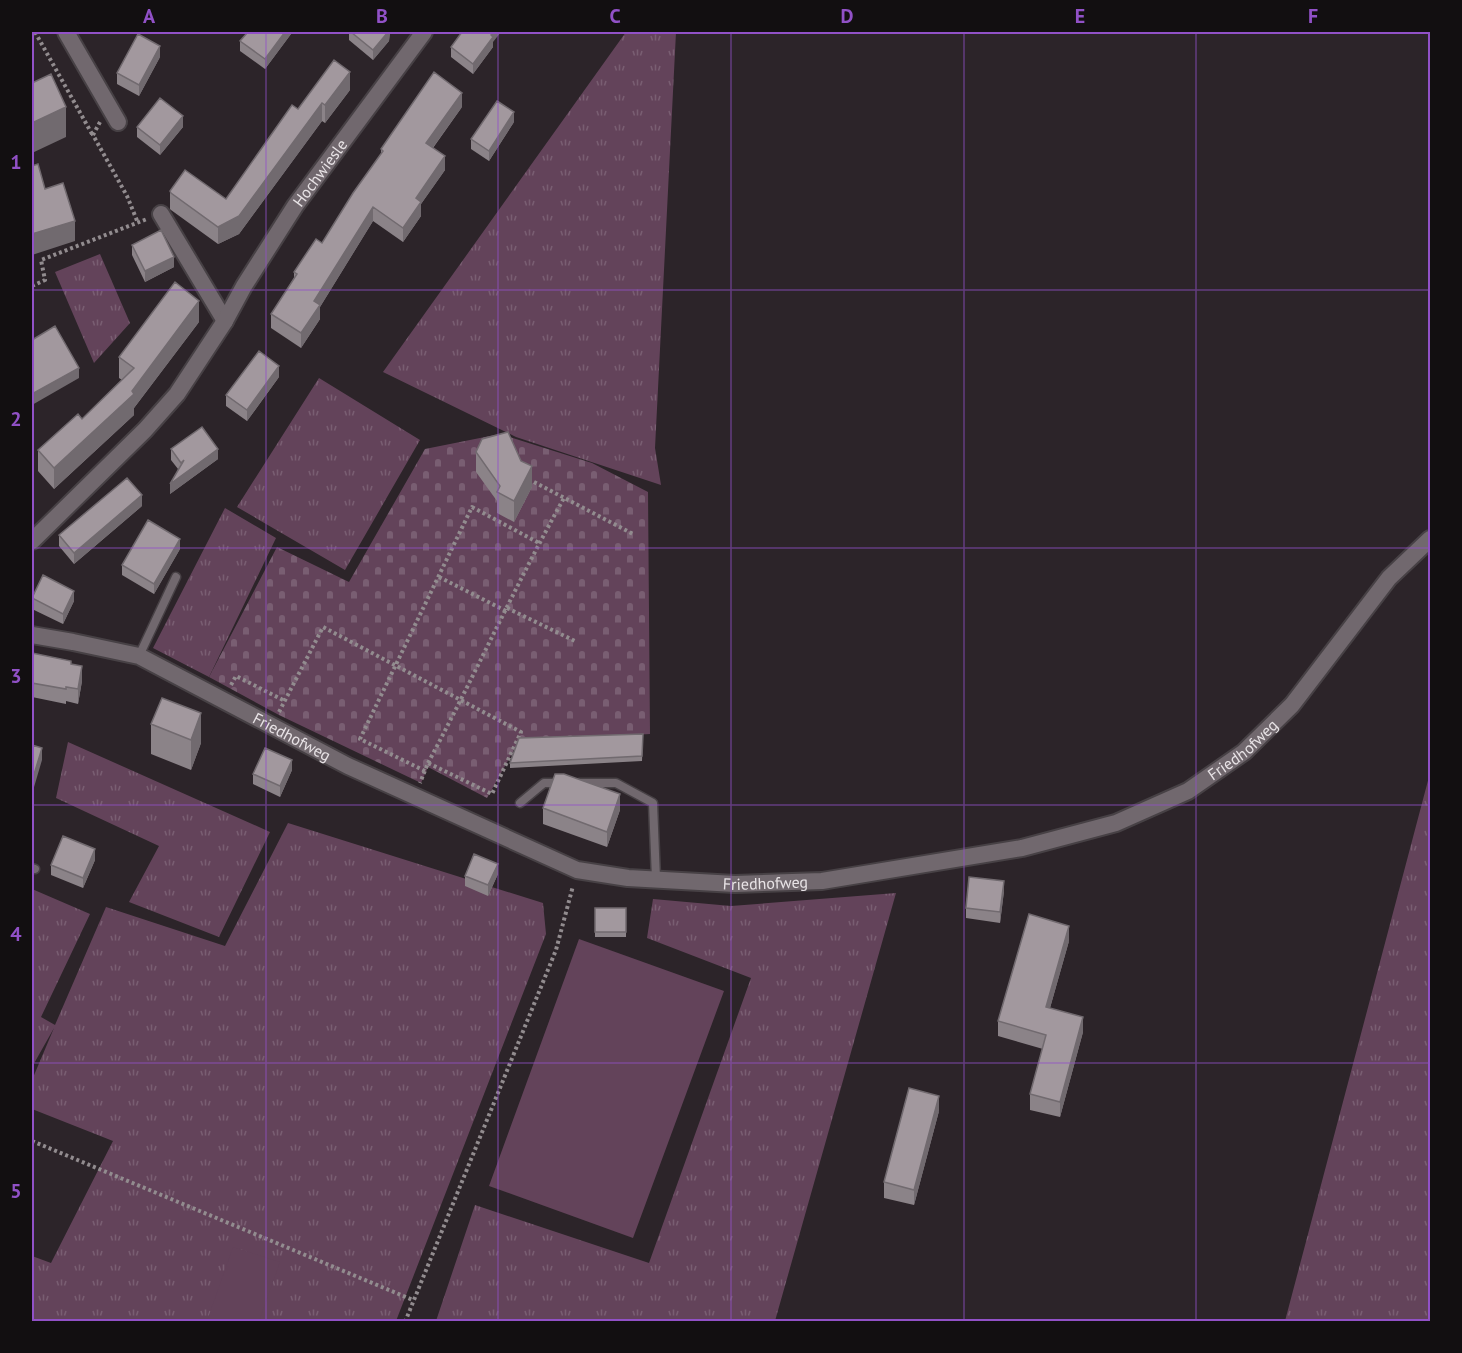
<svg xmlns="http://www.w3.org/2000/svg" width="1462" height="1353" font-family="'PT Sans',sans-serif">
<style>
.grass{fill:url(#grass-tufts)}
.cemetery{fill:url(#cemetery-stones)}
.garden{fill:#63435a}
.lines{fill:none;stroke-linecap:round;stroke-linejoin:round}
.service-casing{stroke:#474145;stroke-width:11}
.minor-casing{stroke:#474145;stroke-width:20}
.path{stroke:#928c8f;stroke-width:4;stroke-dasharray:3 3;stroke-linecap:butt}
.service{stroke:#71686e;stroke-width:8}
.minor{stroke:#71686e;stroke-width:16}
.wall{fill:#8b8388}
.shaded-wall{fill:#716a6f}
.building{fill:#a2989e;stroke:#716a6f;stroke-width:1.5}
.grid{fill:none;stroke:#9151c7;stroke-width:1.5;stroke-opacity:0.55}
.labels{text-anchor:middle;stroke-width:6;stroke-linejoin:round;paint-order:stroke}
.street-label{font-size:16px;fill:#e8e3e6;stroke:#120f11}
.neatline{fill:none;stroke:#9151c7;stroke-width:2}
.grid-label{font-size:20px;text-anchor:middle;font-weight:bold;fill:#9151c7}
</style>
<defs>
<pattern id="grass-tufts" width="24" height="20" patternUnits="userSpaceOnUse" patternTransform="scale(1.5)"><rect width="24" height="20" fill="#63435a"/><path d="M3 7l-1-3M5 7V3M7 7l1-3M15 17l-1-3M17 17v-4M19 17l1-3" fill="none" stroke="#795e72"/></pattern>
<pattern id="cemetery-stones" width="16" height="16" patternUnits="userSpaceOnUse" patternTransform="scale(1.5)"><rect width="16" height="16" fill="#63435a"/><path d="M2 7V4a2 2 0 0 1 4 0v3zM10 15v-3a2 2 0 0 1 4 0v3z" fill="#795e72"/></pattern>
</defs>
<rect width="100%" height="100%" fill="#2c2429"/>
<!-- grass -->
<path class="grass" d="M 626,32 L 676,32 L 655,448 L 661,485 L 516,437 L 383,372 Z
M 100,254 L 130,323 L 94,363 L 55,272 Z
M 319,378 L 420,440 L 345,570 L 237,507 Z
M 225,508 L 276,538 L 209,677 L 153,648 Z
M 68,742 L 270,832 L 219,937 L 129,902 L 159,846 L 56,798 Z
M 1430,773 L 1430,1321 L 1285,1321 Z
M 288,823 L 543,903 L 546,934 L 396,1321 L 32,1321 L 32,1256 L 51,1263 L 113,1141 L 32,1109 L 32,1080 L 54,1028 L 32,1067 L 32,889 L 90,914 L 41,1017 L 55,1025 L 106,907 L 225,946 Z
M 896,893 L 775,1321 L 436,1321 L 475,1205 L 649,1263 L 751,978 L 647,938 L 653,899 L 731,906 Z"/>
<!-- cemetery -->
<path class="cemetery" d="M 500,434 L 592,463 L 648,492 L 650,734 L 519,741 L 487,798 L 428,767 L 421,783 L 279,715 L 209,677 L 277,547 L 349,582 L 425,449 Z"/>
<!-- garden -->
<path class="garden" d="M 579,939 L 724,991 L 633,1238 L 489,1186 Z
M 233,1247 L 280,1262 L 259,1321 L 207,1321 Z"/>
<g class="lines">
<defs>
<path id="service" d="M 139,656 L 176,577
M 579,783 L 616,783 L 653,803 L 656,879
M 520,803 L 544,783 L 563,783
M 32,868 L 35,869"/>
<g id="minor">
<path d="M 66,32 L 118,122"/>
<path d="M 161,214 L 225,321"/>
<path id="s1" d="M 32,541 L 145,430 L 177,394 L 225,321 L 244,286 L 295,206 L 424,32"/>
<path id="s2" d="M 32,635 L 73,642 L 139,656 L 348,766 L 577,870 L 628,878 L 735,884 L 822,881 L 1022,848 L 1116,823 L 1188,791 L 1244,752 L 1292,705 L 1389,578 L 1430,539"/>
</g>
</defs>
<!-- service casing -->
<use href="#service" class="service-casing"/>
<!-- minor casing -->
<use href="#minor" class="minor-casing"/>
<!-- path -->
<path class="path" d="M 35,32 L 92,134
M 100,122 L 93,135 L 127,196 L 138,223
M 32,286 L 45,280 L 41,260 L 147,219
M 534,482 L 633,534
M 439,577 L 506,611
M 507,608 L 577,642
M 231,685 L 236,676 L 285,701
M 279,712 L 323,627 L 521,732 L 492,794 L 428,763 L 420,783
M 428,763 C 475,675 516,584 564,498
M 425,771 L 360,739 L 472,507 L 539,543
M 32,1141 L 413,1300
M 405,1322 L 556,950 L 573,886"/>
<!-- service -->
<use href="#service" class="service"/>
<!-- minor -->
<use href="#minor" class="minor"/>
</g>
<!-- wall -->
<path class="wall" d="M 291,32 L 291,34 L 265,69 L 240,51 L 240,41 Z
M 349,32 L 390,32 L 389,41 L 373,60 L 349,40 Z
M 493,42 L 493,47 L 473,74 L 451,57 L 451,47 Z
M 160,57 L 139,96 L 117,84 L 117,73 Z
M 350,90 L 325,123 L 322,121 L 239,234 L 218,244 L 171,210 L 170,209 L 170,191 L 226,199 L 298,109 Z
M 462,107 L 433,148 L 445,170 L 421,204 L 421,216 L 403,242 L 373,221 L 320,307 L 320,319 L 301,348 L 271,328 L 271,314 L 294,278 L 294,272 L 322,243 L 381,154 L 381,149 Z
M 514,122 L 489,161 L 471,149 L 471,139 Z
M 137,127 L 183,127 L 160,155 L 137,137 Z
M 132,245 L 174,267 L 145,282 L 132,255 Z
M 199,322 L 134,408 L 134,415 L 54,489 L 38,471 L 38,450 L 82,419 L 122,380 L 119,378 L 119,357 Z
M 279,377 L 247,421 L 226,406 L 226,395 Z
M 171,449 L 218,459 L 170,494 L 178,469 L 171,460 Z
M 476,452 L 532,487 L 514,522 L 497,513 L 497,501 L 476,472 Z
M 142,506 L 74,564 L 59,546 L 59,535 Z
M 180,549 L 154,594 L 122,575 L 122,565 Z
M 32,598 L 74,601 L 63,624 L 32,609 Z
M 32,653 L 71,664 L 82,681 L 78,704 L 66,701 L 66,704 L 32,697 Z
M 151,724 L 201,743 L 191,770 L 151,754 Z
M 643,734 L 642,761 L 510,768 L 510,763 Z
M 292,770 L 280,797 L 253,784 L 253,774 Z
M 543,808 L 620,810 L 607,847 L 543,824 Z
M 95,860 L 83,888 L 51,875 L 51,865 Z
M 498,874 L 488,896 L 465,886 L 465,876 Z
M 1004,891 L 1000,923 L 966,918 L 966,908 Z
M 595,908 L 626,908 L 626,937 L 595,937 Z
M 1069,941 L 1050,1008 L 1083,1032 L 1060,1117 L 1030,1110 L 1030,1094 L 1043,1049 L 998,1036 L 998,1021 Z
M 939,1111 L 914,1205 L 884,1198 L 884,1182 Z"/>
<!-- shaded-wall -->
<path class="shaded-wall" d="M 285,32 L 291,32 L 291,34 L 265,69 L 265,59 Z
M 385,32 L 390,32 L 389,41 L 373,60 L 373,50 Z
M 493,32 L 501,32 L 493,42 L 493,47 L 473,74 L 473,64 Z
M 160,46 L 160,57 L 139,96 L 139,85 Z
M 350,72 L 350,90 L 325,123 L 325,105 Z
M 462,93 L 462,107 L 426,157 L 426,143 Z
M 322,103 L 322,121 L 239,234 L 218,244 L 218,227 Z
M 66,107 L 66,137 L 32,153 L 32,123 Z
M 514,112 L 514,122 L 489,161 L 489,151 Z
M 183,116 L 183,127 L 160,155 L 160,145 Z
M 445,156 L 445,170 L 421,204 L 421,216 L 403,242 L 403,228 L 416,198 Z
M 373,207 L 373,221 L 320,307 L 320,319 L 301,348 L 301,333 L 314,301 Z
M 75,221 L 75,241 L 32,255 L 32,234 Z
M 174,257 L 174,267 L 145,282 L 145,271 Z
M 33,264 L 33,285 L 32,285 L 32,264 Z
M 199,301 L 199,322 L 134,408 L 134,415 L 54,489 L 54,468 L 132,391 Z
M 279,366 L 279,377 L 247,421 L 247,410 Z
M 79,368 L 79,378 L 32,405 L 32,394 Z
M 218,449 L 218,459 L 170,494 L 170,484 Z
M 532,466 L 532,487 L 514,522 L 514,501 Z
M 142,495 L 142,506 L 74,564 L 74,553 Z
M 180,539 L 180,549 L 154,594 L 154,584 Z
M 74,591 L 74,601 L 63,624 L 63,614 Z
M 82,666 L 82,681 L 78,704 L 78,689 Z
M 201,713 L 201,743 L 191,770 L 191,740 Z
M 42,748 L 42,760 L 32,794 L 32,781 Z
M 292,760 L 292,770 L 280,797 L 280,786 Z
M 620,794 L 620,810 L 607,847 L 607,832 Z
M 95,849 L 95,860 L 83,888 L 83,878 Z
M 498,864 L 498,874 L 488,896 L 488,885 Z
M 1004,881 L 1004,891 L 1000,923 L 1000,912 Z
M 1069,926 L 1069,941 L 1046,1022 L 1046,1007 Z
M 1083,1017 L 1083,1032 L 1060,1117 L 1060,1102 Z
M 939,1096 L 939,1111 L 914,1205 L 914,1190 Z"/>
<!-- building -->
<path class="building" d="M 248,32 L 285,32 L 265,59 L 240,41 Z
M 351,32 L 388,32 L 373,50 Z
M 462,32 L 493,32 L 491,35 L 493,37 L 473,64 L 451,47 Z
M 138,34 L 160,46 L 139,85 L 117,73 Z
M 334,60 L 350,72 L 325,105 L 322,103 L 239,216 L 218,227 L 171,193 L 170,191 L 185,170 L 226,199 L 292,105 L 298,109 Z
M 434,72 L 462,93 L 426,143 L 445,156 L 416,198 L 421,202 L 403,228 L 373,207 L 314,301 L 320,305 L 301,333 L 271,314 L 297,274 L 294,272 L 316,239 L 322,243 L 353,193 L 383,151 L 381,149 Z
M 51,74 L 66,107 L 32,123 L 32,83 Z
M 160,98 L 183,116 L 160,145 L 137,127 Z
M 497,101 L 514,112 L 489,151 L 471,139 Z
M 38,164 L 45,189 L 63,183 L 75,221 L 32,234 L 32,166 Z
M 161,230 L 174,257 L 145,271 L 132,245 Z
M 175,282 L 199,301 L 132,391 L 134,394 L 54,468 L 38,450 L 78,414 L 82,419 L 134,368 L 119,357 Z
M 55,326 L 79,368 L 32,394 L 32,340 Z
M 259,351 L 279,366 L 247,410 L 226,395 Z
M 202,427 L 218,449 L 170,484 L 184,460 L 181,463 L 171,449 Z
M 508,432 L 521,461 L 532,466 L 514,501 L 497,492 L 500,486 L 476,452 L 482,439 Z
M 127,478 L 142,495 L 74,553 L 59,535 Z
M 148,520 L 180,539 L 154,584 L 122,565 Z
M 43,575 L 74,591 L 63,614 L 32,598 Z
M 32,653 L 71,661 L 71,664 L 82,666 L 78,689 L 66,687 L 66,689 L 32,683 Z
M 162,698 L 201,713 L 191,740 L 151,724 Z
M 643,734 L 642,756 L 510,763 L 519,738 Z
M 32,745 L 42,748 L 32,781 Z
M 265,748 L 292,760 L 280,786 L 253,774 Z
M 555,774 L 564,774 L 620,794 L 607,832 L 543,808 Z
M 63,836 L 95,849 L 83,878 L 51,865 Z
M 474,854 L 498,864 L 488,885 L 465,876 Z
M 969,877 L 1004,881 L 1000,912 L 966,908 Z
M 595,908 L 626,908 L 626,932 L 595,932 Z
M 1029,914 L 1069,926 L 1046,1007 L 1083,1017 L 1060,1102 L 1030,1094 L 1046,1035 L 998,1021 Z
M 909,1088 L 939,1096 L 914,1190 L 884,1182 Z"/>
<!-- grid -->
<path class="grid" d="M 266,32 L 266,1322M 498,32 L 498,1322M 731,32 L 731,1322M 964,32 L 964,1322M 1196,32 L 1196,1322M 32,290 L 1430,290M 32,548 L 1430,548M 32,805 L 1430,805M 32,1063 L 1430,1063"/>
<g class="labels">
<!-- street labels -->
<g class="street-label">
<text dy="6" stroke="none"><textPath href="#s1" startOffset="470">Hochwiesle</textPath></text>
<text dy="6" stroke="none"><textPath href="#s2" startOffset="282">Friedhofweg</textPath></text>
<text dy="6" stroke="none"><textPath href="#s2" startOffset="1290">Friedhofweg</textPath></text>
<text dy="6" stroke="none"><textPath href="#s2" startOffset="786">Friedhofweg</textPath></text>
</g>
</g>
<!-- border -->
<rect width="1462" height="1353" fill="none" stroke="#120f11" stroke-width="66"/>
<rect x="33" y="33" width="1396" height="1287" class="neatline"/>
<g class="grid-label">
<text x="149" y="23">A</text>
<text x="382" y="23">B</text>
<text x="615" y="23">C</text>
<text x="847" y="23">D</text>
<text x="1080" y="23">E</text>
<text x="1313" y="23">F</text>
<text x="16" y="169">1</text>
<text x="16" y="426">2</text>
<text x="16" y="683">3</text>
<text x="16" y="941">4</text>
<text x="16" y="1198">5</text>
</g>
</svg>
